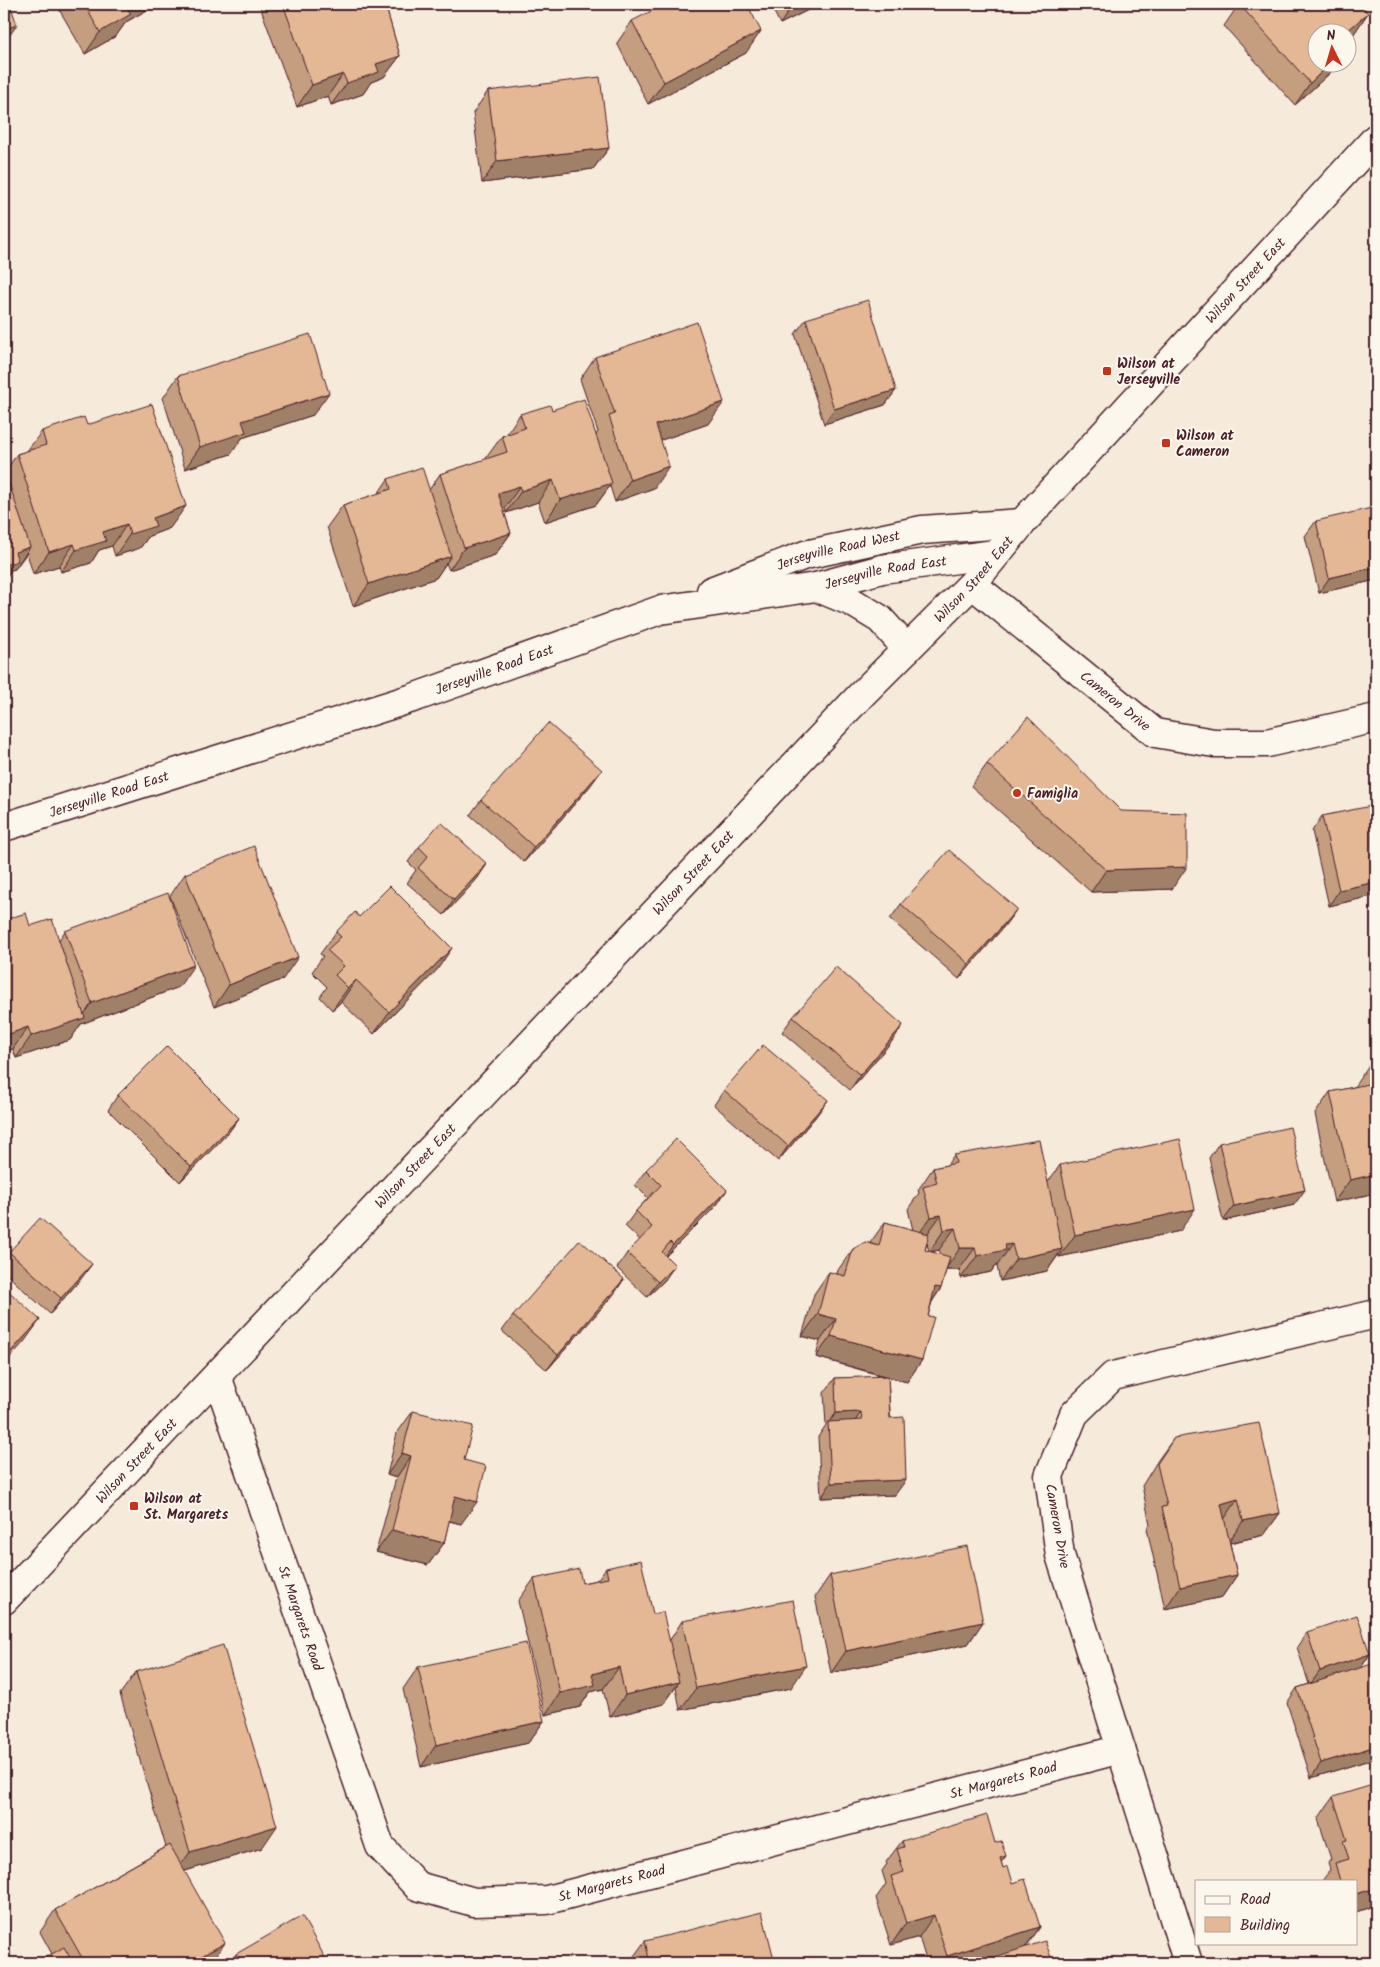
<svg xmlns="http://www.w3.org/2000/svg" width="1380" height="1967" font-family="Kalam,sans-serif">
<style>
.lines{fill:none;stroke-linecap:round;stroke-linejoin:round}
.street-casing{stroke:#4a1f2b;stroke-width:31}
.secondary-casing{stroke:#4a1f2b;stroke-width:31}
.street{stroke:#fbf7ec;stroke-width:28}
.secondary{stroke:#fbf7ec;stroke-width:28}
.wall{fill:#c49e7f;stroke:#4a1f2b;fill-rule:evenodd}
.shaded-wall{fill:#a08168;stroke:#4a1f2b}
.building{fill:#e4b894;stroke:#4a1f2b}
.poi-dot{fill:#c8321e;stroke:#fbf7ec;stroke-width:2}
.labels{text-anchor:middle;stroke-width:4;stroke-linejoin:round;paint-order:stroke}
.street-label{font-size:14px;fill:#4a1f2b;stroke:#fbf7ec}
.poi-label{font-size:14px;font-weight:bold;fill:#4a1f2b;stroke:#fbf7ec;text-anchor:start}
</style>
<rect width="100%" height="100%" fill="#f6eada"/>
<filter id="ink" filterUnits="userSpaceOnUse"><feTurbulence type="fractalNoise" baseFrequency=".02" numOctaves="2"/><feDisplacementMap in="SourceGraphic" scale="10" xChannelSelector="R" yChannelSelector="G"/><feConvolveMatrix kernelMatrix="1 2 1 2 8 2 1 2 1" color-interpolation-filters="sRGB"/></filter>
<g filter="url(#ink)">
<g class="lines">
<defs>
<g id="street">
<path id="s1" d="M 972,584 L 1155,733 L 1214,743 L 1267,743 L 1376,718"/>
<path id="s2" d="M 217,1376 L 380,1846 L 417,1886 L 474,1902 L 547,1900 L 1121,1749 L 1188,1963"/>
<path d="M 1121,1749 L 1060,1555 L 1049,1476 L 1074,1414 L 1113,1376 L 1376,1314"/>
</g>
<g id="secondary">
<path d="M 816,587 L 852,602 L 880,619 L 907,649"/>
<path id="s3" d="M 711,591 L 805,555 L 922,530 L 1022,523"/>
<path id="s4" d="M 4,827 L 413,698 L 660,610 L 816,587 L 882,569 L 995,554"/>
<path id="s5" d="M 4,1600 L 861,695 L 972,584 L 1022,523 L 1376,138"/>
</g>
</defs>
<!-- street casing -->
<use href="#street" class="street-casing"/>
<!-- secondary casing -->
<use href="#secondary" class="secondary-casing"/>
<!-- street -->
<use href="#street" class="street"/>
<!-- secondary -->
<use href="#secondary" class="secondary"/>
</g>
<!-- wall -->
<path class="wall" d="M 56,4 L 157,4 L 126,22 L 116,36 L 85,54 Z
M 259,4 L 385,4 L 400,56 L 384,77 L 371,82 L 363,94 L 331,105 L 328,96 L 297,107 Z
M 770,4 L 820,4 L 780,24 Z
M 1239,4 L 1360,4 L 1368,13 L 1353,35 L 1348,40 L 1348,32 L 1318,32 L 1318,62 L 1338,62 L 1331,72 L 1295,105 L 1224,26 Z
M 632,21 L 746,53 L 648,104 L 617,43 Z
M 488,91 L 609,148 L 593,169 L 482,183 L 473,113 Z
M 806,319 L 896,390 L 885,405 L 824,424 L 795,334 Z
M 595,357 L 708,424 L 661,440 L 654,488 L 615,502 L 610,486 L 596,505 L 545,522 L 538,502 L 506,513 L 505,508 L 503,509 L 511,533 L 495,555 L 449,570 L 446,563 L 436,578 L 353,606 L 327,527 L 343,505 L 378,494 L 388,479 L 429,490 L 440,474 L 487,459 L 486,458 L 502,436 L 506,435 L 520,414 L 552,410 L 596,435 L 598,432 L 580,379 Z
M 178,376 L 313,415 L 242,438 L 231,454 L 185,469 L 163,398 Z
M 87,425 L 170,528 L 149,536 L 140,548 L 115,556 L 112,546 L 99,550 L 91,563 L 61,572 L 59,566 L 33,574 L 27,553 L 15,569 L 11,570 L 5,472 L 17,454 L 27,451 L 42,431 Z
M 1316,521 L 1376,580 L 1319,593 L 1305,536 Z
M 987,764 L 1172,889 L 1091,892 L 971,786 Z
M 591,785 L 524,862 L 470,815 L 481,800 Z
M 1322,816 L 1376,895 L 1329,906 L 1312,831 Z
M 419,847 L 487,864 L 477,879 L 444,915 L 407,883 L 416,870 L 408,862 Z
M 185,874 L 283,979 L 214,1007 L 170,896 Z
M 901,904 L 1006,924 L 959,979 L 890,919 Z
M 359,917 L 437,970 L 374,1034 L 341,1002 L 332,1010 L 320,997 L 327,987 L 312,972 L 323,956 L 320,954 L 336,932 Z
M 4,920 L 30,926 L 59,940 L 65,931 L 179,987 L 81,1024 L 70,1040 L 16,1058 L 13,1049 L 4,1052 Z
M 793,1017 L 893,1040 L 850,1090 L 782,1032 Z
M 1376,1064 L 1376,1193 L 1334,1202 L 1315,1114 L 1330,1092 L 1354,1087 L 1369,1065 Z
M 724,1090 L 817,1115 L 778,1161 L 714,1105 Z
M 118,1095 L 239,1118 L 228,1133 L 180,1182 L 108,1110 Z
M 1219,1143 L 1294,1205 L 1223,1221 L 1209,1158 Z
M 954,1155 L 1048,1182 L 1060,1165 L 1180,1231 L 1059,1257 L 1059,1254 L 1047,1271 L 1000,1281 L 997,1266 L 995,1266 L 991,1272 L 961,1278 L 959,1270 L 946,1270 L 941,1288 L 932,1302 L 928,1316 L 922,1360 L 907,1382 L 888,1377 L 895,1495 L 821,1498 L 818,1437 L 826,1425 L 824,1393 L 835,1378 L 886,1377 L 816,1357 L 820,1341 L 802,1336 L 814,1294 L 829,1272 L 837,1274 L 838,1270 L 853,1249 L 870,1243 L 885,1222 L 913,1230 L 908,1209 L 919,1193 L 918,1190 L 933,1168 L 947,1165 ZM 927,1243 L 929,1252 L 925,1250 ZM 939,1250 L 940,1255 L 930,1252 Z
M 646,1170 L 717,1205 L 666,1256 L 665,1280 L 647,1297 L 617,1268 L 627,1253 L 640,1240 L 625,1226 L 636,1211 L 648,1198 L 635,1185 Z
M 9,1252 L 81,1279 L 50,1314 L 4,1272 L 4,1259 Z
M 624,1279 L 614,1294 L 547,1370 L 502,1331 L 513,1316 Z
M 413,1411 L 464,1460 L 461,1524 L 449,1521 L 444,1543 L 428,1565 L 376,1552 L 396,1478 L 387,1475 L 397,1433 Z
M 1174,1438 L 1280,1513 L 1264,1535 L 1230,1543 L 1237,1575 L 1222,1597 L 1165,1609 L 1147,1529 L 1150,1524 L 1142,1486 L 1158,1460 Z
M 606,1568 L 653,1614 L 670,1640 L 682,1621 L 791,1688 L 680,1710 L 676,1687 L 664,1704 L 610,1717 L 603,1689 L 590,1692 L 580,1707 L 545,1715 L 518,1601 L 534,1579 L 582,1583 L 597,1580 Z
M 830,1575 L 983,1622 L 968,1644 L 831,1673 L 815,1597 Z
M 1307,1632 L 1370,1654 L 1361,1668 L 1376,1669 L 1376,1758 L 1311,1778 L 1287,1703 L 1297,1688 L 1309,1684 L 1297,1647 Z
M 418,1667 L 544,1721 L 528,1743 L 421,1767 L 403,1689 Z
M 136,1672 L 262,1848 L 185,1871 L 211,1963 L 36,1963 L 52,1954 L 40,1932 L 55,1910 L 166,1847 L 120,1694 Z
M 1333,1797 L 1376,1905 L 1356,1912 L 1356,1881 L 1322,1881 L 1330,1870 L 1328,1863 L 1331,1859 L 1318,1819 Z
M 902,1841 L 1001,1862 L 1003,1868 L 1040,1927 L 1026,1947 L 1053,1963 L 927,1963 L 919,1937 L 891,1945 L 876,1898 L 886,1884 L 882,1871 L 887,1864 L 886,1862 Z
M 645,1941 L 775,1963 L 629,1963 Z
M 236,1954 L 328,1963 L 229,1963 Z"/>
<!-- shaded-wall -->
<path class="shaded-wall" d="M 134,4 L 157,4 L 126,22 L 116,36 L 85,54 L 100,32 L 127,8 Z
M 800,4 L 820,4 L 780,24 L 790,9 Z
M 1368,13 L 1353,35 L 1348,40 L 1348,32 L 1346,32 Z
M 17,25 L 4,43 L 4,29 Z
M 761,31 L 746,53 L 648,104 L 664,82 Z
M 400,56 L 384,77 L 371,82 L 363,94 L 331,105 L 347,83 L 376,64 Z
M 1332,62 L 1338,62 L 1331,72 L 1295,105 L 1310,83 Z
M 343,74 L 328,96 L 297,107 L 312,85 Z
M 609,148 L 593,169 L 482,183 L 497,161 Z
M 896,390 L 885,405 L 824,424 L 834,409 Z
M 329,393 L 313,415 L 242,438 L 231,454 L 185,469 L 200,447 L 242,421 Z
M 724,402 L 708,424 L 641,447 L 656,425 Z
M 669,466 L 654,488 L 615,502 L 630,480 Z
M 553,480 L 538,502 L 506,513 L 521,491 Z
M 612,483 L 596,505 L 545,522 L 560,500 Z
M 520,486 L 505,508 L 482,515 L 498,493 Z
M 186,506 L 170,528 L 149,536 L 140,548 L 115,556 L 130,534 L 153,518 Z
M 127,524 L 112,546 L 99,550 L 91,563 L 61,572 L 76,550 L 103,532 Z
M 511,533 L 495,555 L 449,570 L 464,548 Z
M 74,544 L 59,566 L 33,574 L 49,552 Z
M 30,547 L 15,569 L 11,570 L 4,581 L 4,565 L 15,552 Z
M 451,556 L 436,578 L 353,606 L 369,584 Z
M 1376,567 L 1376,580 L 1319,593 L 1329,578 Z
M 602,770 L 591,785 L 524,862 L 534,847 Z
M 487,864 L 477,879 L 444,915 L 454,900 Z
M 1187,867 L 1172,889 L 1091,892 L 1106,870 Z
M 1376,882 L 1376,895 L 1329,906 L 1339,890 Z
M 1017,909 L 1006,924 L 959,979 L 969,964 Z
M 452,948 L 437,970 L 374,1034 L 389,1012 Z
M 298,957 L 283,979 L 214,1007 L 229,985 Z
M 194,965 L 179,987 L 81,1024 L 70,1040 L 16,1058 L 31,1036 L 81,1019 L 92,1003 Z
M 356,980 L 341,1002 L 332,1010 L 348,988 Z
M 903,1025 L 893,1040 L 850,1090 L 860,1075 Z
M 28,1027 L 13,1049 L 4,1052 L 4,1036 Z
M 828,1100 L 817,1115 L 778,1161 L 788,1146 Z
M 239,1118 L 228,1133 L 180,1182 L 191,1167 Z
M 1376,1174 L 1376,1193 L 1334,1202 L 1350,1180 Z
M 727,1190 L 717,1205 L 662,1260 L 673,1245 Z
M 1305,1190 L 1294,1205 L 1223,1221 L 1234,1206 Z
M 1195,1209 L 1180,1231 L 1059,1257 L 1075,1235 Z
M 941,1215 L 925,1237 L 915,1239 L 931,1217 Z
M 955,1228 L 939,1250 L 929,1252 L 944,1230 Z
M 1012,1244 L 997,1266 L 995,1266 L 991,1272 L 961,1278 L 977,1256 L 1005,1245 Z
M 960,1248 L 975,1248 L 959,1270 L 945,1270 Z
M 1062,1249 L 1047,1271 L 1000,1281 L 1016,1259 Z
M 92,1264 L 81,1279 L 50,1314 L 61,1298 Z
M 675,1265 L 665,1280 L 647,1297 L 658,1282 Z
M 624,1279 L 614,1294 L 547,1370 L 558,1355 Z
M 935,1287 L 941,1288 L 926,1310 Z
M 818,1314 L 836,1319 L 820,1341 L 802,1336 Z
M 40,1320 L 24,1342 L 4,1364 L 4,1359 Z
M 831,1336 L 922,1360 L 907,1382 L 816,1357 Z
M 861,1412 L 851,1427 L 828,1424 L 836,1413 Z
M 402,1453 L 411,1456 L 396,1478 L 387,1475 Z
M 906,1480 L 895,1495 L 821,1498 L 831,1483 Z
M 455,1496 L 477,1502 L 461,1524 L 440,1518 Z
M 1238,1499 L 1223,1521 L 1221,1504 Z
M 1280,1513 L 1264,1535 L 1228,1543 L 1243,1521 Z
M 392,1530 L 444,1543 L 428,1565 L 376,1552 Z
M 1237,1575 L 1222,1597 L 1165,1609 L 1180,1587 Z
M 983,1622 L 968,1644 L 831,1673 L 846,1651 Z
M 1370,1654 L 1360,1669 L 1309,1686 L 1320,1671 Z
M 806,1666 L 791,1688 L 680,1710 L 696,1688 Z
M 619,1667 L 603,1689 L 590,1692 L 580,1707 L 545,1715 L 560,1693 L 592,1674 Z
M 679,1682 L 664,1704 L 610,1717 L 625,1695 Z
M 544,1721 L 528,1743 L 421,1767 L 436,1745 Z
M 1376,1746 L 1376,1758 L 1311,1778 L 1321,1763 Z
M 277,1826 L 262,1848 L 175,1874 L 190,1852 Z
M 1006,1856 L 990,1878 L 1000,1858 Z
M 1376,1888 L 1376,1905 L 1356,1912 L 1356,1894 Z
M 934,1915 L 919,1937 L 891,1945 L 906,1923 Z
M 1040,1927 L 1024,1949 L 978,1963 L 941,1963 L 947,1956 Z
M 225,1943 L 211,1963 L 189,1963 Z"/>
<!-- building -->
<path class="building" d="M 4,4 L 10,4 L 17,25 L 4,29 Z
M 84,4 L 134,4 L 127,8 L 131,14 L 100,32 Z
M 283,4 L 385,4 L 400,56 L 376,64 L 379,72 L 347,83 L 343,74 L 312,85 Z
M 665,4 L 747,4 L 761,31 L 664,82 L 632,21 Z
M 788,4 L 800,4 L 790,9 Z
M 1239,4 L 1360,4 L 1368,13 L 1346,32 L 1318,32 L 1318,62 L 1332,62 L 1310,83 Z
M 600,77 L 609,148 L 497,161 L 488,91 Z
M 868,300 L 896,390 L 834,409 L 806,319 Z
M 697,322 L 724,402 L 656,425 L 669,466 L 630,480 L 609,416 L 615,414 L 595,357 Z
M 310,334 L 329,393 L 242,421 L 246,432 L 200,447 L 178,376 Z
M 584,399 L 612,483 L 560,500 L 553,480 L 521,491 L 520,486 L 498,493 L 511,533 L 464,548 L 440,474 L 507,452 L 502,436 L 525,428 L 520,414 L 550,405 L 552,410 Z
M 152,404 L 186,506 L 153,518 L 156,526 L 130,534 L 127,524 L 103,532 L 106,541 L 76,550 L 74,544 L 49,552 L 17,454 L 46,445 L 42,431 L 84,417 L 87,425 Z
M 422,467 L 451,556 L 369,584 L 343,505 L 391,489 L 388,479 Z
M 4,468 L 30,547 L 15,552 L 18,561 L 4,565 Z
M 1376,507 L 1376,567 L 1329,578 L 1316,521 Z
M 1028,717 L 1121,811 L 1187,813 L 1187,867 L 1106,870 L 987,764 Z
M 548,723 L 602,770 L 534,847 L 481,800 Z
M 1376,805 L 1376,882 L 1339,890 L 1322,816 Z
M 441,822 L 487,864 L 454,900 L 418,868 L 428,856 L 419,847 Z
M 254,846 L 298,957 L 229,985 L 185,874 Z
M 949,850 L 1017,909 L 969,964 L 901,904 Z
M 390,886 L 452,948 L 389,1012 L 356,980 L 348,988 L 335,975 L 344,966 L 327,950 L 341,937 L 336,932 L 355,912 L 359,917 Z
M 168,893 L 194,965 L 92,1003 L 65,931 Z
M 26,913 L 30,926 L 52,919 L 85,1018 L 31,1036 L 28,1027 L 4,1036 L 4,920 Z
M 836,967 L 903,1025 L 860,1075 L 793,1017 Z
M 763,1045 L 828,1100 L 788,1146 L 724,1090 Z
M 167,1046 L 239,1118 L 191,1167 L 118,1095 Z
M 1376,1064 L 1376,1174 L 1350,1180 L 1330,1092 L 1373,1083 L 1369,1065 Z
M 1290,1127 L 1305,1190 L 1234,1206 L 1219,1143 Z
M 676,1139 L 727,1190 L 673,1245 L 670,1242 L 662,1252 L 675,1265 L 658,1282 L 627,1253 L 652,1227 L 636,1211 L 661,1185 L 646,1170 Z
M 1180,1139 L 1195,1209 L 1075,1235 L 1060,1165 Z
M 1039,1140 L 1062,1249 L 1016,1259 L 1012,1244 L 1005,1245 L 1006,1250 L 977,1256 L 975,1248 L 960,1248 L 955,1228 L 944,1230 L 941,1215 L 931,1217 L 923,1187 L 937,1183 L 933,1168 L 956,1163 L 954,1155 Z
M 40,1218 L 92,1264 L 61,1298 L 9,1252 Z
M 885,1222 L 929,1234 L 925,1250 L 950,1257 L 941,1288 L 935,1287 L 928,1316 L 934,1317 L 922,1360 L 831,1336 L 836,1319 L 818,1314 L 829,1272 L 845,1276 L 853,1249 L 865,1242 L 879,1246 Z
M 580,1240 L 624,1279 L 558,1355 L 513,1316 Z
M 4,1287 L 40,1320 L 4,1359 Z
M 888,1376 L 890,1418 L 904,1417 L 906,1480 L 831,1483 L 828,1422 L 862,1420 L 861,1412 L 836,1413 L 835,1378 Z
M 413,1411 L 473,1426 L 464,1460 L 486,1466 L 477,1502 L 455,1496 L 444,1543 L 392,1530 L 411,1456 L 402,1453 Z
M 1259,1423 L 1280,1513 L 1243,1521 L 1238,1499 L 1221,1504 L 1237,1575 L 1180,1587 L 1162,1507 L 1167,1506 L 1157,1464 L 1174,1438 Z
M 967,1546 L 983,1622 L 846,1651 L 830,1575 Z
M 641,1560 L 653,1614 L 663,1612 L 679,1682 L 625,1695 L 619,1667 L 592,1674 L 595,1685 L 560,1693 L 534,1579 L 579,1569 L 582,1583 L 608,1578 L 606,1568 Z
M 793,1600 L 806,1666 L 696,1688 L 682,1621 Z
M 1357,1615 L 1370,1654 L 1320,1671 L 1307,1632 Z
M 526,1643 L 544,1721 L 436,1745 L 418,1667 Z
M 223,1645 L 277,1826 L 190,1852 L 136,1672 Z
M 1375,1663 L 1376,1669 L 1376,1746 L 1321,1763 L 1297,1688 Z
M 1376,1784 L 1376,1888 L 1356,1894 L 1356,1881 L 1340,1881 L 1335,1863 L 1349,1859 L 1343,1841 L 1347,1840 L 1333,1797 Z
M 987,1815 L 995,1843 L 1001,1841 L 1006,1856 L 1000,1858 L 1003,1868 L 1008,1866 L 1013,1883 L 1025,1879 L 1040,1927 L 947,1956 L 934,1915 L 906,1923 L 891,1876 L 904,1872 L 897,1849 L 904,1847 L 902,1841 Z
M 170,1845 L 225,1943 L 189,1963 L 85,1963 L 55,1910 Z
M 762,1912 L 775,1963 L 650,1963 L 645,1941 Z
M 302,1916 L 328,1963 L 241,1963 L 236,1954 Z
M 1045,1941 L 1053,1963 L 976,1963 Z
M 64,1947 L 73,1963 L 36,1963 Z"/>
</g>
<!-- markers -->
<g class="poi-dot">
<rect x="1102" y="366" width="10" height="10" rx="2.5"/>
<rect x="1161" y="438" width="10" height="10" rx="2.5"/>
<circle cx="1017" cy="793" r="5"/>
<rect x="129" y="1501" width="10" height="10" rx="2.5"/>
</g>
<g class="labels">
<!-- street labels -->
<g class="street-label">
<text dy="5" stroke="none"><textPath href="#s5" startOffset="1812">Wilson Street East</textPath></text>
<text dy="5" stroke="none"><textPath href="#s3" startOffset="134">Jerseyville Road West</textPath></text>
<text dy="5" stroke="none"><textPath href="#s4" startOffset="920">Jerseyville Road East</textPath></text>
<text dy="5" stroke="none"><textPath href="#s5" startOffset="1408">Wilson Street East</textPath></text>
<text dy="5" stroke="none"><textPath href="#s4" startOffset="515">Jerseyville Road East</textPath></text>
<text dy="5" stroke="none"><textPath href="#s1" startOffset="185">Cameron Drive</textPath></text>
<text dy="5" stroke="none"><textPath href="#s4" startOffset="110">Jerseyville Road East</textPath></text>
<text dy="5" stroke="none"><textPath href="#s5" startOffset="1002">Wilson Street East</textPath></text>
<text dy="5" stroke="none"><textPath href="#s5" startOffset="598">Wilson Street East</textPath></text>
<text dy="5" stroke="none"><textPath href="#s5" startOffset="192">Wilson Street East</textPath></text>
<text transform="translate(1058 1526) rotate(80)" y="5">Cameron Drive</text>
<text dy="5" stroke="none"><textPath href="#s2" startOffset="256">St Margarets Road</textPath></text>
<text dy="5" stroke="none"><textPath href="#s2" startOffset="1156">St Margarets Road</textPath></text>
<text dy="5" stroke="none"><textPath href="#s2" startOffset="751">St Margarets Road</textPath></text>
</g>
<!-- poi labels -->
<g class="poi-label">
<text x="1117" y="368">Wilson at<tspan x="1117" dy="16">Jerseyville</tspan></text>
<text x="1176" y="440">Wilson at<tspan x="1176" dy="16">Cameron</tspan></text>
<text x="1027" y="798">Famiglia</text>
<text x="144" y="1503">Wilson at<tspan x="144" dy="16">St. Margarets</tspan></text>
</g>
</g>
<!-- margin -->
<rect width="1380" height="1967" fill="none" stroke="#fbf7ec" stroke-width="20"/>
<rect x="10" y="10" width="1360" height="1947" fill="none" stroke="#4a1f2b" stroke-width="2" filter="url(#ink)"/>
<!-- legend -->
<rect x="1195" y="1880" width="162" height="65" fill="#fbf7ec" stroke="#b4a19f"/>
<rect x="1205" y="1896" width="25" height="8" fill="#fbf7ec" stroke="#b4a19f"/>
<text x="1240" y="1904" font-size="15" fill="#4a1f2b">Road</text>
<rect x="1205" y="1917" width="25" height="15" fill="#e4b894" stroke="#b4a19f"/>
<text x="1240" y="1930" font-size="15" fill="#4a1f2b">Building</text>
<!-- north arrow -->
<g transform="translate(1332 48) rotate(355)"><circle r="24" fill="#fbf7ec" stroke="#b4a19f"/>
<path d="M0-4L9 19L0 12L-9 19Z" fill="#c8321e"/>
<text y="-8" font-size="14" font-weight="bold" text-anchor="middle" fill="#4a1f2b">N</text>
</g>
</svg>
